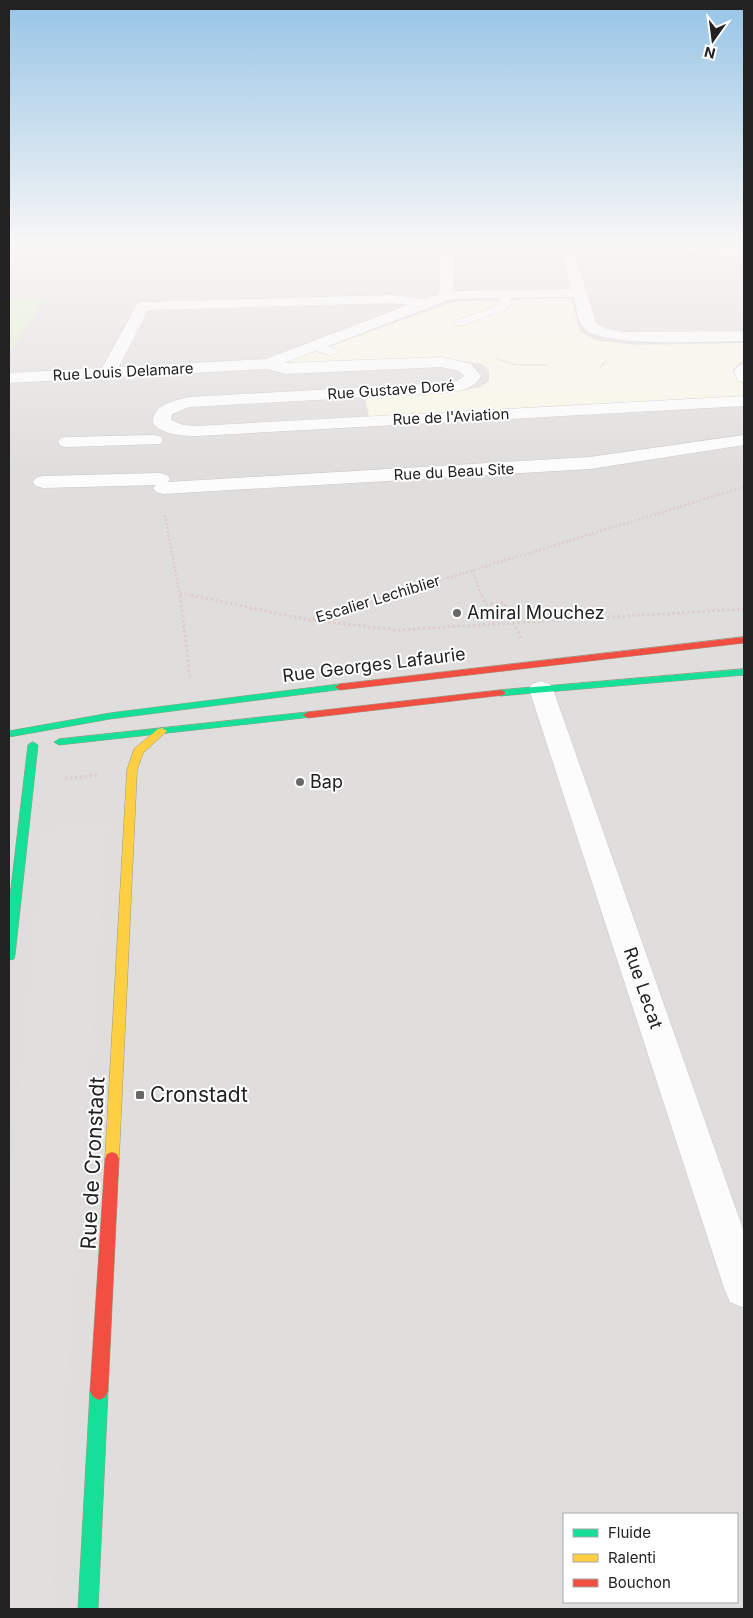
<svg xmlns="http://www.w3.org/2000/svg" width="753" height="1618" font-family="Inter,sans-serif">
<style>
.residential{fill:#dfdedc;fill-rule:evenodd}
.education{fill:#f8f7e8}
.grass{fill:#ddeccb}
.parking{fill:#e0dfde}
.lines{fill:none;stroke-linecap:round;stroke-linejoin:round}
.lane-casing{stroke:#c9c8c7;stroke-width:1}
.street-casing{stroke:#c9c8c7;stroke-width:1}
.fast-casing{stroke:#999a82;stroke-width:1}
.slow-casing{stroke:#999a82;stroke-width:1}
.jam-casing{stroke:#999a82;stroke-width:1}
.path-far2{stroke:#dccecd;stroke-width:2;stroke-dasharray:1 1;stroke-linecap:butt}
.path-far1{stroke:#dccecd;stroke-width:2.5;stroke-dasharray:2 2;stroke-linecap:butt}
.path{stroke:#dccecd;stroke-width:3;stroke-dasharray:2.5 2.5;stroke-linecap:butt}
.lane{fill:#fdfcfc;fill-rule:evenodd}
.street{fill:#fdfcfc;fill-rule:evenodd}
.fast{fill:#16e098;fill-rule:evenodd}
.slow{fill:#ffcf43;fill-rule:evenodd}
.jam{fill:#f24e42;fill-rule:evenodd}
.poi-dot{fill:#6a6968;stroke:#fff;stroke-width:2}
.labels{text-anchor:middle;stroke-width:4;stroke-linejoin:round;paint-order:stroke}
.far-street-label{font-size:15px;fill:#222;stroke:#fff}
.poi-label{font-size:18px;fill:#222;stroke:#fff;text-anchor:start}
.street-label{font-size:18px;fill:#222;stroke:#fff}
.near-poi-label{font-size:21px;fill:#222;stroke:#fff;text-anchor:start}
.near-street-label{font-size:21px;fill:#222;stroke:#fff}
</style>
<rect width="100%" height="100%" fill="#f0eeeb"/>
<!-- residential -->
<path class="residential" d="M 9,244 L 744,244 L 744,1609 L 9,1609 ZM 564,1514 L 737,1514 L 737,1602 L 564,1602 Z"/>
<!-- education -->
<path class="education" d="M 563,298 L 572,301 L 580,332 L 595,340 L 635,345 L 744,343 L 744,361 L 741,362 L 732,370 L 737,379 L 744,384 L 744,397 L 369,418 L 365,396 L 460,391 L 481,387 L 489,381 L 489,371 L 482,364 L 441,358 L 292,365 L 289,361 L 453,302 Z"/>
<!-- grass -->
<path class="grass" d="M 9,300 L 44,300 L 9,352 Z"/>
<!-- parking -->
<path class="parking" d="M 107,823 L 50,1609 L 9,1609 L 9,1190 L 46,831 Z"/>
<g class="lines">
<defs>
<path id="lane" d="M 503,291 L 507,292 L 512,303 L 507,309 L 463,325 L 455,325 L 453,323 L 455,321 L 499,305 L 500,303 L 497,294 Z
M 314,342 L 336,349 L 338,352 L 332,356 L 310,349 L 308,346 Z"/>
<path id="street" d="M 441,244 L 455,244 L 453,291 L 571,289 L 559,244 L 572,244 L 596,323 L 607,329 L 623,332 L 744,331 L 744,341 C 714,341 599,349 583,327 C 577,320 576,306 574,297 L 451,299 L 284,363 L 441,357 L 471,364 L 481,376 C 472,391 458,391 442,393 L 189,407 L 172,414 L 171,420 L 183,425 L 197,426 L 744,396 L 744,406 L 197,436 C 184,436 161,435 153,423 C 153,404 174,401 189,397 L 442,383 L 457,381 L 464,376 L 459,371 L 441,367 L 286,374 L 267,369 L 9,383 L 9,373 L 102,368 L 136,306 L 138,303 L 143,302 L 392,295 L 424,299 L 439,294 ZM 392,303 L 408,305 L 266,359 L 119,367 L 148,310 Z
M 648,244 L 693,244 L 744,250 L 744,258 L 654,248 Z
M 744,364 L 744,382 L 738,381 L 734,371 L 738,366 Z
M 154,435 L 160,436 L 163,440 L 160,444 L 67,447 L 61,446 L 58,442 L 61,438 L 67,437 Z
M 744,435 L 744,445 L 590,469 L 163,494 L 156,492 L 153,488 L 156,485 L 43,488 L 36,486 L 33,482 L 36,478 L 43,476 L 160,473 L 167,475 L 170,479 L 168,482 L 590,457 Z
M 541,681 L 550,684 L 553,689 L 744,1232 L 744,1308 L 730,1302 L 724,1288 L 529,689 L 532,684 Z"/>
<path id="fast" d="M 744,669 L 744,675 L 500,696 L 495,693 L 500,690 Z
M 340,684 L 344,685 L 345,687 L 344,689 L 110,719 L 9,737 L 9,731 L 110,713 Z
M 308,712 L 312,713 L 313,715 L 312,717 L 59,745 L 54,742 L 59,739 Z
M 33,742 L 38,745 L 15,955 L 14,959 L 9,960 L 9,904 L 28,745 Z
M 99,1382 L 105,1385 L 108,1391 L 98,1609 L 78,1609 L 90,1391 L 93,1385 Z"/>
<path id="slow" d="M 162,728 L 167,731 L 143,753 L 137,770 L 119,1159 L 117,1164 L 112,1166 L 107,1164 L 105,1159 L 127,770 L 134,749 L 158,729 Z"/>
<path id="jam" d="M 744,637 L 744,643 L 340,690 L 335,687 L 340,684 Z
M 500,690 L 504,691 L 505,693 L 504,695 L 308,718 L 303,715 L 308,712 Z
M 112,1152 L 117,1154 L 119,1159 L 108,1391 L 105,1397 L 99,1400 L 93,1397 L 90,1391 L 105,1159 L 107,1154 Z"/>
</defs>
<!-- lane casing -->
<use href="#lane" class="lane-casing"/>
<!-- street casing -->
<use href="#street" class="street-casing"/>
<!-- fast casing -->
<use href="#fast" class="fast-casing"/>
<!-- slow casing -->
<use href="#slow" class="slow-casing"/>
<!-- jam casing -->
<use href="#jam" class="jam-casing"/>
<!-- path-far2 -->
<path class="path-far2" d="M 497,359 L 516,365 L 548,365
M 600,367 L 606,361"/>
<!-- path-far1 -->
<path class="path-far1" d="M 165,515 L 180,597
M 472,570 L 482,597
M 180,593 L 197,597
M 386,597 L 744,487"/>
<!-- path -->
<path class="path" d="M 180,595 L 190,677
M 191,595 L 309,620 L 398,630 L 744,609
M 482,595 L 485,604 L 504,603 L 521,638
M 312,619 L 390,595
M 65,779 L 98,775"/>
<!-- lane -->
<use href="#lane" class="lane"/>
<!-- street -->
<use href="#street" class="street"/>
<!-- fast -->
<use href="#fast" class="fast"/>
<!-- slow -->
<use href="#slow" class="slow"/>
<!-- jam -->
<use href="#jam" class="jam"/>
</g>
<!-- sky -->
<linearGradient id="sky" x2="0" y2="1"><stop stop-color="#97c4e6"/><stop offset="0.52" stop-color="#f8f7f6"/><stop offset="1" stop-color="#f8f7f6" stop-opacity="0"/></linearGradient>
<rect width="753" height="471" fill="url(#sky)"/>
<!-- markers -->
<g class="poi-dot">
<circle cx="457" cy="613" r="5"/>
<circle cx="300" cy="782" r="5"/>
<rect x="135" y="1090" width="10" height="10" rx="2.5"/>
</g>
<g class="labels">
<!-- far-street labels -->
<g class="far-street-label">
<text transform="translate(123 372) rotate(-3)" y="5">Rue Louis Delamare</text>
<text transform="translate(391 390) rotate(-4)" y="5">Rue Gustave Doré</text>
<text transform="translate(451 417) rotate(-3)" y="5">Rue de l'Aviation</text>
<text transform="translate(454 472) rotate(-3)" y="5">Rue du Beau Site</text>
<text transform="translate(378 599) rotate(-17)" y="5">Escalier Lechiblier</text>
</g>
<!-- poi labels -->
<g class="poi-label">
<text x="467" y="619">Amiral Mouchez</text>
<text x="310" y="788">Bap</text>
</g>
<!-- street labels -->
<g class="street-label">
<text transform="translate(374 665) rotate(-7)" y="6">Rue Georges Lafaurie</text>
<text transform="translate(643 988) rotate(71)" y="6">Rue Lecat</text>
</g>
<!-- near-poi labels -->
<g class="near-poi-label">
<text x="150" y="1102">Cronstadt</text>
</g>
<!-- near-street labels -->
<g class="near-street-label">
<text transform="translate(93 1163) rotate(-87)" y="7">Rue de Cronstadt</text>
</g>
</g>
<!-- border -->
<rect width="753" height="1618" fill="none" stroke="#222222" stroke-width="20"/>
<!-- legend -->
<rect x="563" y="1513" width="175" height="90" fill="#ffffff" stroke="#a7a7a7"/>
<rect x="573" y="1529" width="25" height="8" fill="#16e098" stroke="#a7a7a7"/>
<text x="608" y="1538" font-size="15" fill="#222222">Fluide</text>
<rect x="573" y="1554" width="25" height="8" fill="#ffcf43" stroke="#a7a7a7"/>
<text x="608" y="1563" font-size="15" fill="#222222">Ralenti</text>
<rect x="573" y="1579" width="25" height="8" fill="#f24e42" stroke="#a7a7a7"/>
<text x="608" y="1588" font-size="15" fill="#222222">Bouchon</text>
<!-- north arrow -->
<g transform="translate(713 40) rotate(194)" stroke="#ffffff" stroke-width="4" paint-order="stroke">
<path d="M0-4L9 19L0 12L-9 19Z" fill="#222222"/>
<text y="-8" font-size="14" font-weight="bold" text-anchor="middle" fill="#222222">N</text>
</g>
</svg>
